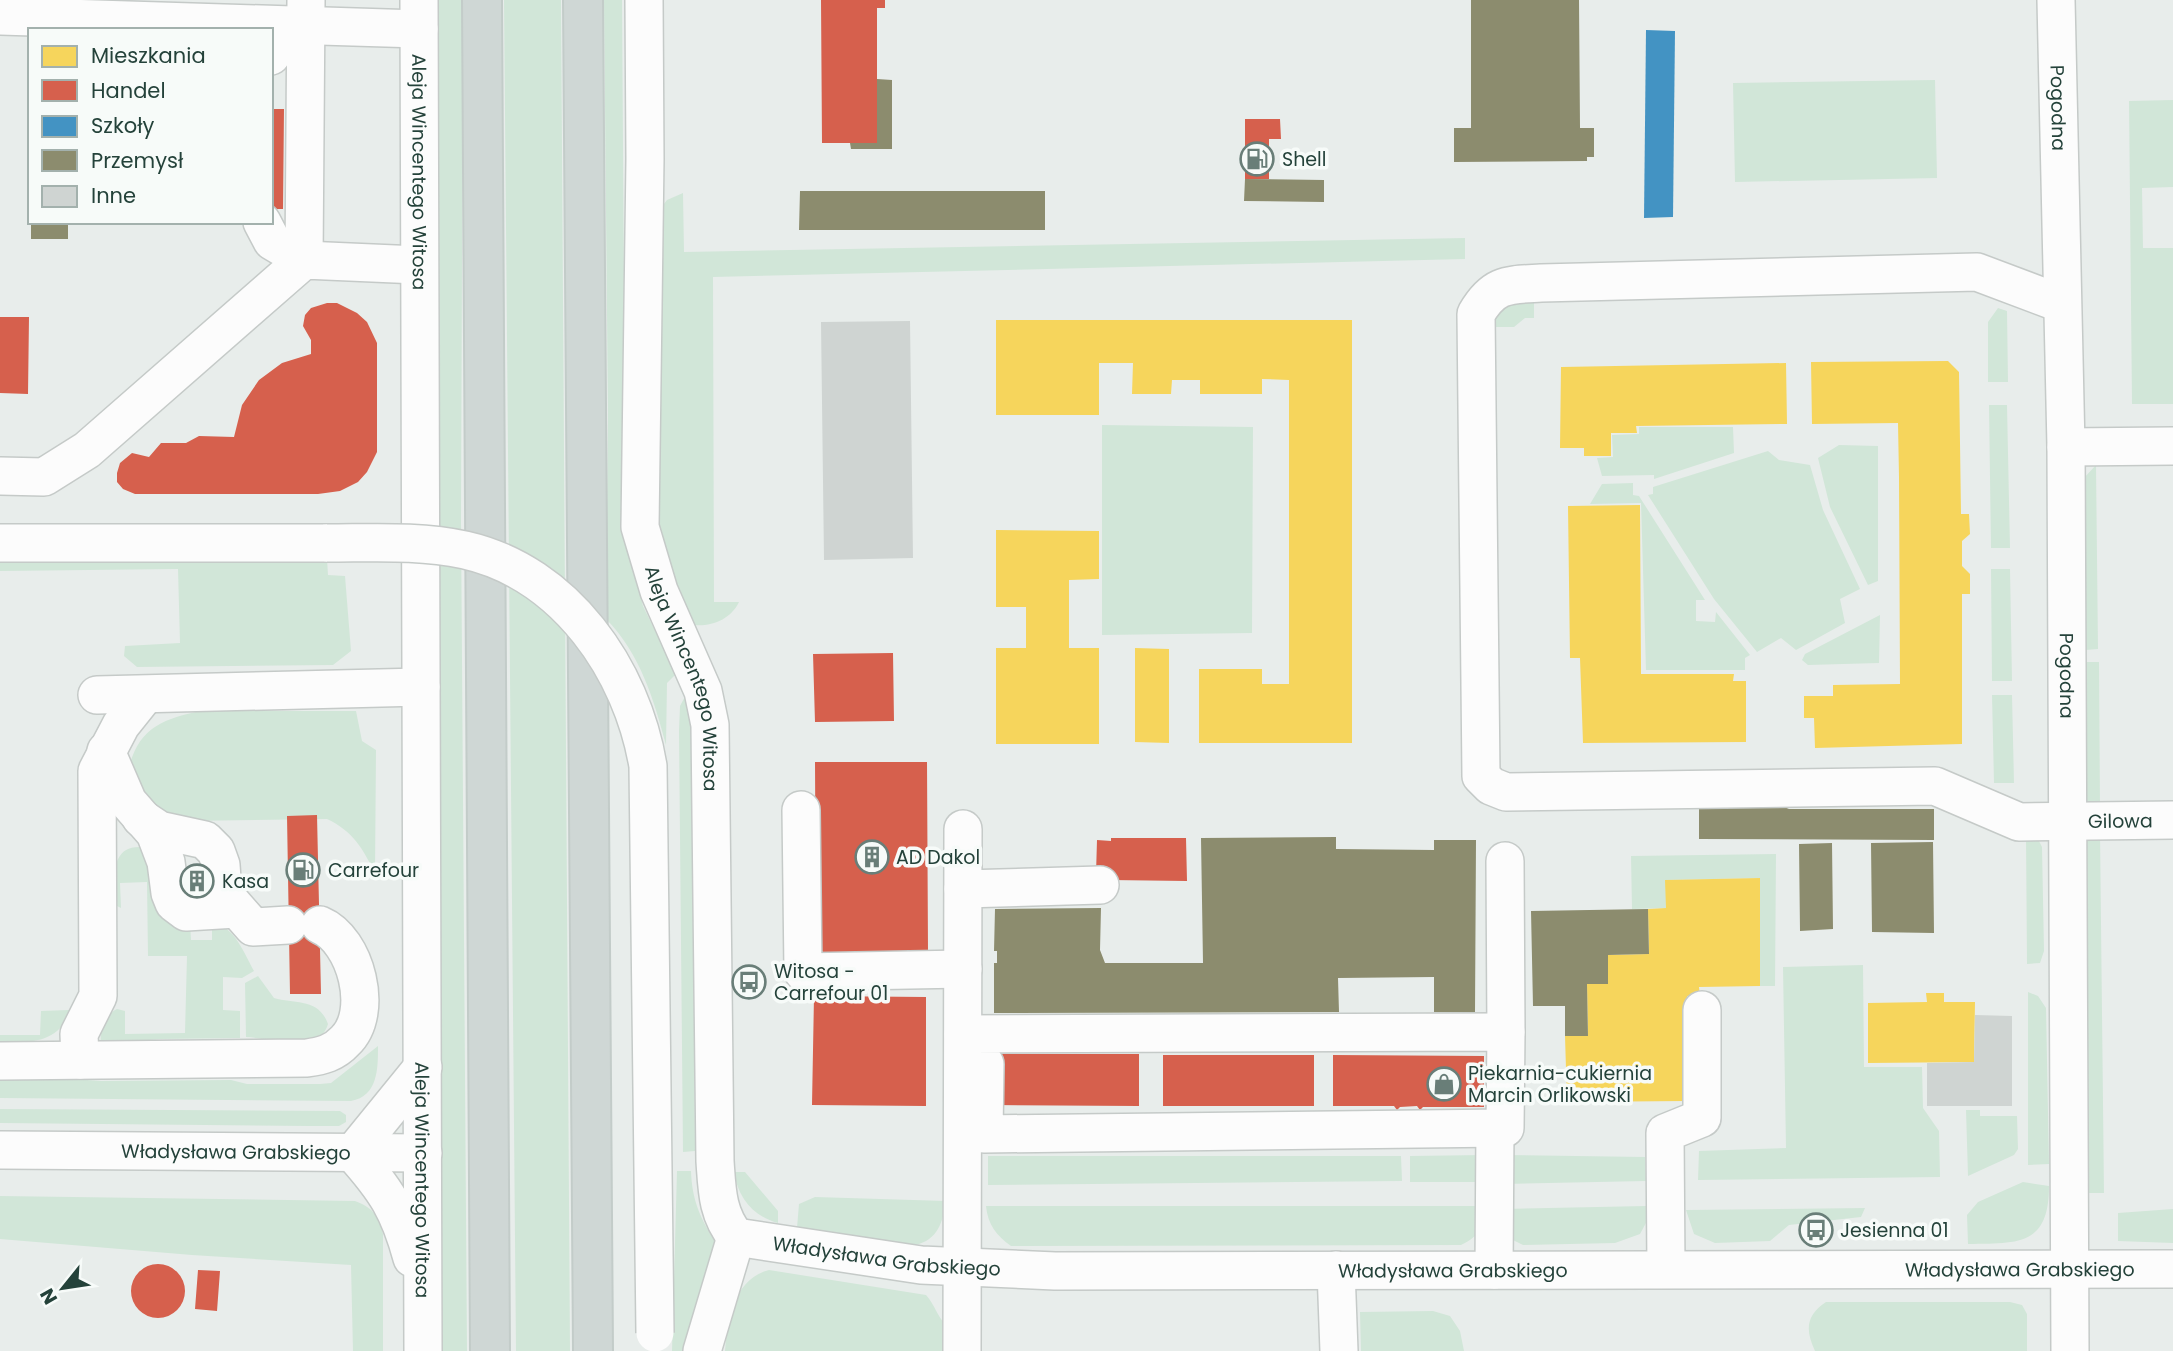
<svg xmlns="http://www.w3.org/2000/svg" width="2173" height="1351" font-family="Poppins,sans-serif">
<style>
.green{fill:#d1e6d8}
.homes{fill:#f6d55c}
.shops{fill:#d6604d}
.schools{fill:#4393c3}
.industry{fill:#8c8c6e}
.building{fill:#cfd4d2}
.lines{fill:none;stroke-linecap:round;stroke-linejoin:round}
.minor-casing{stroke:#c5cac8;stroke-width:40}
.major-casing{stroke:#c3ccc9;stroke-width:42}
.minor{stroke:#fcfcfc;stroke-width:37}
.major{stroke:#cfd7d5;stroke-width:38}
.minor-bridge-casing{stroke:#c5cac8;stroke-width:40;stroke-linecap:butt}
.minor-bridge{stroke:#fcfcfc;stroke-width:37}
.labels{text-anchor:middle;stroke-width:7;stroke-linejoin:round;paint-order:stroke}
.street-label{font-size:19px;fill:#24423a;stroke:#f7fbf9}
.poi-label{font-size:19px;fill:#24423a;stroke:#f7fbf9;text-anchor:start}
</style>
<rect width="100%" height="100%" fill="#e8edeb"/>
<!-- green -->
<path class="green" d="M 436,0 L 463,0 L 461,522 L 467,1351 L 440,1351 Z
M 504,0 L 561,0 L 570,1351 L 516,1351 Z
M 604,0 L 622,0 L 625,434 L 636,577 L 643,606 L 676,674 L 667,683 L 666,745 C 654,700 640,653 606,619 L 608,418 Z
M 1935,80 L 1937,178 L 1735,182 L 1733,83 Z
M 2173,100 L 2173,187 L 2142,188 L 2143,248 L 2173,248 L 2173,404 L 2132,404 L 2129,101 Z
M 683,193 L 684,252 L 1465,238 L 1465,259 L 713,277 L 714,602 L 739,602 C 731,619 712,627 693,625 L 658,556 L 659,210 L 667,200 Z
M 1534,294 L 1534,318 L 1525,318 L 1514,327 L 1487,327 L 1493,302 Z
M 1998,308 L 2007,311 L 2008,382 L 1988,382 L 1988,322 Z
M 1989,405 L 2007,405 L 2010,548 L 1991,548 Z
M 1102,425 L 1253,427 L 1252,633 L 1102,635 Z
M 1639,427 L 1733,427 L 1734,453 L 1654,479 L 1654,475 L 1602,476 L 1597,458 L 1613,457 L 1612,435 L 1639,434 Z
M 1839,445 L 1878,446 L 1878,581 L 1868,585 L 1830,507 L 1818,458 Z
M 1768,451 L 1779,460 L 1810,465 L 1823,510 L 1860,589 L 1840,599 L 1845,623 L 1796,650 L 1781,638 L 1757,652 L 1714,599 L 1648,495 L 1653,494 L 1653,487 Z
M 2096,465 L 2098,649 L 2085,650 L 2084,478 Z
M 1633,483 L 1633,495 L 1639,496 L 1705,600 L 1696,600 L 1696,621 L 1715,622 L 1716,612 L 1750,655 L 1745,658 L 1745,670 L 1646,670 L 1641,503 L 1590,504 L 1602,484 Z
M 0,559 L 327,559 L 328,575 L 345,576 L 351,651 L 333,665 L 137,667 L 124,656 L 125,646 L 180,643 L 178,569 L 0,571 Z
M 1991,569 L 2010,569 L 2012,681 L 1992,681 Z
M 1880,615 L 1879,663 L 1808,665 L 1802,660 L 1805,654 Z
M 2085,662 L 2099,662 L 2100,810 L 2091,808 L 2087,801 Z
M 688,691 L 692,735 L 695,1151 L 683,1152 L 679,731 L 680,706 Z
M 1992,695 L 2012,695 L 2014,783 L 1994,783 Z
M 201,711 L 356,711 L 362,741 L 376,750 L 375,873 C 363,849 353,831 327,819 L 184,821 C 151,817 142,791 130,764 C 140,727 166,718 201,711 Z
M 2086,832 L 2100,832 L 2104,1193 L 2089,1193 Z
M 2026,835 L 2038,839 L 2042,847 L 2044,951 L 2040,963 L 2027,964 Z
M 139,847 L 145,848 L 190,923 L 191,940 L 212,940 L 212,923 C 234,925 244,953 254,971 L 242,978 L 223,977 L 223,1010 L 240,1011 L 240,1038 L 160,1039 L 105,1044 L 101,1042 C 99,1030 106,1014 117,1009 L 125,1011 L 125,1034 L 185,1033 L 187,956 L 148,956 L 147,882 L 120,883 L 121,908 L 115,905 C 115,884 108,847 139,847 Z
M 1776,854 L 1775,986 L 1759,986 L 1759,878 L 1666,880 L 1666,908 L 1632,909 L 1631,856 Z
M 1863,965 L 1864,1067 L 1922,1067 L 1923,1108 L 1939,1131 L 1940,1177 L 1698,1180 L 1699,1151 L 1786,1148 L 1783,967 Z
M 258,976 L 274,998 C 295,1004 319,998 328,1024 C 318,1057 271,1038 246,1037 L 245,983 Z
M 2028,992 L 2038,996 L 2046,1008 L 2049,1164 L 2028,1165 Z
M 69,1010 L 72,1012 C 54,1044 34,1042 0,1042 L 0,1035 L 40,1035 L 41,1011 Z
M 378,1046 C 378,1069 378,1096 351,1101 L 0,1098 L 0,1074 L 101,1081 L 231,1080 L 247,1084 L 320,1084 L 331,1083 Z
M 0,1109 L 340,1111 L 346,1115 L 346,1122 L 339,1126 L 310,1126 L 0,1123 Z
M 1966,1110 L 1980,1110 L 1980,1116 L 2017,1116 L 2018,1149 L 2014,1155 L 1968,1176 Z
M 1485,1155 L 1485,1182 L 1410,1182 L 1410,1156 Z
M 1505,1155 L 1645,1157 L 1646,1181 L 1505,1184 Z
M 988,1156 L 1401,1156 L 1402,1181 L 988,1185 Z
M 677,1171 L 691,1171 C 692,1200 700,1218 716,1243 L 686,1351 L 672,1351 Z
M 734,1172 L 745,1172 L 778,1211 L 778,1223 C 753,1216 738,1198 734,1172 Z
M 2023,1182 L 2049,1186 C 2049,1247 2017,1243 1968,1244 L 1967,1215 L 1978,1202 Z
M 0,1196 L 355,1201 C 372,1207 379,1216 383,1234 L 383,1351 L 353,1351 L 351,1265 L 192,1255 L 0,1239 Z
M 815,1197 L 946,1201 C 943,1222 938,1240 915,1245 L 797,1228 L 799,1204 Z
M 986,1206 L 1484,1206 C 1481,1227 1481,1236 1461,1245 L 1011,1246 C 996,1235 988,1225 986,1206 Z
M 1646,1206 L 1647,1221 L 1640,1234 L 1615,1243 L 1523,1245 L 1511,1239 L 1504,1209 Z
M 1865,1208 L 1861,1217 L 1789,1225 L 1770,1241 L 1715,1243 L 1694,1234 L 1686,1210 Z
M 2173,1209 L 2173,1243 L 2118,1241 L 2118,1213 Z
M 769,1270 L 926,1295 C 935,1305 937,1316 946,1325 L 946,1351 L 725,1351 C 728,1319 734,1279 769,1270 Z
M 1826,1302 L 2010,1302 L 2022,1305 L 2027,1314 L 2027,1351 L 1815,1351 C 1805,1330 1806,1315 1826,1302 Z
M 1433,1311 L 1450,1316 L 1460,1331 L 1464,1351 L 1361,1351 L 1360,1312 Z"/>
<!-- homes -->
<path class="homes" d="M 996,320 L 1352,320 L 1352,743 L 1199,743 L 1199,669 L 1262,669 L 1262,684 L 1289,684 L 1289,380 L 1262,379 L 1262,394 L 1200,394 L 1200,380 L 1172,380 L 1171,394 L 1132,394 L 1133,363 L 1099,363 L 1099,415 L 996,415 Z
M 1948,361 L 1959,372 L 1961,514 L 1969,514 L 1970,534 L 1962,541 L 1962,566 L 1970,574 L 1970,594 L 1962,594 L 1962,744 L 1815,748 L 1814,718 L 1804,718 L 1804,696 L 1833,696 L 1833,685 L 1900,684 L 1899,477 L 1898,423 L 1812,424 L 1811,362 Z
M 1786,363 L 1787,424 L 1636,426 L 1637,433 L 1611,433 L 1611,456 L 1584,456 L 1584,448 L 1560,448 L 1561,367 Z
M 1640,505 L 1641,674 L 1734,674 L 1733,681 L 1746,681 L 1746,742 L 1583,743 L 1580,658 L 1570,658 L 1568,506 Z
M 996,530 L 1099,531 L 1099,579 L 1069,580 L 1069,648 L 1099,648 L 1099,744 L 996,744 L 996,648 L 1026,648 L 1026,607 L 996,607 Z
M 1135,648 L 1169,649 L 1169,743 L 1135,742 Z
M 1760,878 L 1760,986 L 1699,987 L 1700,996 L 1687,996 L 1687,1101 L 1567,1102 L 1565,1036 L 1588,1036 L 1587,984 L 1608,984 L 1608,955 L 1649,954 L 1648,909 L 1666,908 L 1665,880 Z
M 1926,993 L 1944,993 L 1944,1002 L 1975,1002 L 1974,1062 L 1868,1063 L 1868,1003 L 1927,1002 Z"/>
<!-- shops -->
<path class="shops" d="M 821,0 L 885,0 L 885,8 L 877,8 L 877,143 L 822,143 Z
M 271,109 L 284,109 L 283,209 L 271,209 Z
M 1245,119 L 1280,119 L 1281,139 L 1269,139 L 1269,179 L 1245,179 Z
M 327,303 L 337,303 L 357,313 L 367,322 L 377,343 L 377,452 L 367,472 L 358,482 L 340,491 L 318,494 L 135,494 L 123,489 L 117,482 L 117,473 L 120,463 L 132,453 L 149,457 L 161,443 L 186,443 L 199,436 L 234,437 L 242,405 L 259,380 L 282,363 L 311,354 L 311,340 L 303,326 L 305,315 L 311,308 Z
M 0,317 L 29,317 L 28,394 L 0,393 Z
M 893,653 L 894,721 L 815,722 L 813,654 Z
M 815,762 L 927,762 L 928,952 L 816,952 Z
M 317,815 L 321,994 L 290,994 L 287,816 Z
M 1111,838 L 1186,838 L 1187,881 L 1110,880 L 1096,874 L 1097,840 L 1111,841 Z
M 184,875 L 210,875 L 210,887 L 184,888 Z
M 814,996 L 926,997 L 926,1106 L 812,1105 Z
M 993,1054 L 1139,1054 L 1139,1106 L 992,1105 Z
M 1163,1055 L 1314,1055 L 1314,1106 L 1163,1106 Z
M 1333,1055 L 1484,1056 L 1484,1107 L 1423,1107 L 1420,1110 L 1417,1106 L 1400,1107 L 1397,1110 L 1394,1106 L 1333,1106 Z
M131 1291a27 27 0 1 1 54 0a27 27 0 1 1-54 0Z
M 198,1270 L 220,1271 L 217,1311 L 195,1309 Z"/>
<!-- schools -->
<path class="schools" d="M 1646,30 L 1675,31 L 1673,217 L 1644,218 Z"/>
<!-- industry -->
<path class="industry" d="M 1471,0 L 1579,0 L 1580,128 L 1594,128 L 1594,157 L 1587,157 L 1587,161 L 1454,162 L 1454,128 L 1471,128 Z
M 877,79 L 892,80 L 892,149 L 851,149 L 850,143 L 877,143 Z
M 1245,179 L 1324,180 L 1324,202 L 1244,201 Z
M 800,191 L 1045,191 L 1045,230 L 799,230 Z
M 31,222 L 68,222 L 68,239 L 31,239 Z
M 1769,801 L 1789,809 L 1934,809 L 1934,840 L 1699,839 L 1699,808 L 1754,808 Z
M 1336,837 L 1336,849 L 1434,850 L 1434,840 L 1476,840 L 1475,1012 L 1434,1012 L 1434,977 L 1338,978 L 1339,1012 L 994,1013 L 994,963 L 997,963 L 997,951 L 994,951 L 995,909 L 1101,908 L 1100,950 L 1105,963 L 1203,963 L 1201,838 Z
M 1933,842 L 1934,933 L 1872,932 L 1871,843 Z
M 1832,843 L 1833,929 L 1800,931 L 1799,844 Z
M 1648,909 L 1649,954 L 1608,955 L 1608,984 L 1587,984 L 1588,1036 L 1565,1036 L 1565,1006 L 1533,1006 L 1531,911 Z"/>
<!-- building -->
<path class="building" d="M 910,321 L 913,558 L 824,560 L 821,322 Z
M 1975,1015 L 2012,1016 L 2012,1106 L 1927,1106 L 1927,1063 L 1974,1062 Z"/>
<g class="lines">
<defs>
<g id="minor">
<path id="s1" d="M 419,0 L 423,1351"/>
<path id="s2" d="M 644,0 L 645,159 L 640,527 L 659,591 L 703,691 L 710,725 L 715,1161 C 717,1190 717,1214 736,1237"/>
<path id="s3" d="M 2056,0 L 2066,447 L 2070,1351"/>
<path d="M 0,16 L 419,29"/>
<path d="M 271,56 L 279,44 L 306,26"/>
<path d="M 262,222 L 272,241 L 304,260"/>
<path d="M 304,260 L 306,0"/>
<path id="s4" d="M 2062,304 L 1977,272 L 1541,283 C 1508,285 1494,283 1476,314 L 1481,776 L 1491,786 L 1506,792 L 1935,786 L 2019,822 L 2173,820"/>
<path d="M 2066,447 L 2173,446"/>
<path d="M 0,476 L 44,477 L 87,450 L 304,260 L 418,265"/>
<path d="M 0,543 L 327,543"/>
<path d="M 97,695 L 421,687"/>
<path d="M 106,751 L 128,802 L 155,833 L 166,862 L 170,893 L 174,903 L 186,912 L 236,909"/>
<path d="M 801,810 L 803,972 L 963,969"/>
<path d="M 141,818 L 159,830 L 205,840 L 216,851 L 221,865 L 223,893 L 253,927 L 288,925"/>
<path d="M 1505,861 L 1506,1032"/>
<path d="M 963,889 L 1100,885"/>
<path d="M 963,1034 L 1506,1032 L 1505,1128 L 984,1134 L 985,1064"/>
<path d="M 80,1060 L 79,1034 L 98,996 L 97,771 L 121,725 L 145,695"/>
<path d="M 0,1061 L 307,1058 C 322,1056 334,1053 345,1041 C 375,1013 356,940 320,925"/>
<path id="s5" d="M 0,1150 L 423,1153"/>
<path d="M 353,1153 C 386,1190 399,1210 412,1258"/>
<path d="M 353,1153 L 423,1067"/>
<path id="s6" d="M 736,1237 L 921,1265 L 1055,1271 L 2173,1269"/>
<path d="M 1666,1269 L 1665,1133 L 1702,1118 L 1702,1010"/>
<path d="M 1336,1270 L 1339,1351"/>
<path d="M 1494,1270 L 1495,1128"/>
<path d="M 702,1351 L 736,1237"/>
<path d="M 962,1351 L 963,829"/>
</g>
<path id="major" d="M 482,0 L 490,1351
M 583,0 L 593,1351"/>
</defs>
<!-- minor casing -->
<use href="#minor" class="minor-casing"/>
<!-- major casing -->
<use href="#major" class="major-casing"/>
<!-- minor -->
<use href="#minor" class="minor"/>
<!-- major -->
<use href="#major" class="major"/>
<defs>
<path id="minor-bridge" d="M 327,543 C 373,543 420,540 465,550 C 566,573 632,670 648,766 L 655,1333"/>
</defs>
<!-- minor-bridge casing -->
<use href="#minor-bridge" class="minor-bridge-casing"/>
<!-- minor-bridge -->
<use href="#minor-bridge" class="minor-bridge"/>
</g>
<!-- icons -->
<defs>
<symbol id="fuel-ring" viewBox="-11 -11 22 22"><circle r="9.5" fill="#f7fbf9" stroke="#697e78" stroke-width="1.5"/><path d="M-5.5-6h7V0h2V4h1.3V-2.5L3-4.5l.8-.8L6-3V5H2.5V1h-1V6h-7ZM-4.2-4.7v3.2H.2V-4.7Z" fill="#697e78"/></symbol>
<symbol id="building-ring" viewBox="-11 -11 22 22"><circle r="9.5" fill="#f7fbf9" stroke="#697e78" stroke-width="1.5"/><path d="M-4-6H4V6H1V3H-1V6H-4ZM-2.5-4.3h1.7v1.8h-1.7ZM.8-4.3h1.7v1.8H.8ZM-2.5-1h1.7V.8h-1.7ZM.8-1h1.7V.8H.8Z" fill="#697e78"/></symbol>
<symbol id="bus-ring" viewBox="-11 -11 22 22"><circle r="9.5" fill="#f7fbf9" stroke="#697e78" stroke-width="1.5"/><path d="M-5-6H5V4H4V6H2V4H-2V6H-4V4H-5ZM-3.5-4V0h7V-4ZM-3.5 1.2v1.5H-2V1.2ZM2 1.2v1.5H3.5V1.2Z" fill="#697e78"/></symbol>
<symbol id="shop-ring" viewBox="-11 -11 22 22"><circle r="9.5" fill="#f7fbf9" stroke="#697e78" stroke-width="1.5"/><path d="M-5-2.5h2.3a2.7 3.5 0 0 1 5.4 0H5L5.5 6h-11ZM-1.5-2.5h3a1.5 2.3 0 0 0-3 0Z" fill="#697e78"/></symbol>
</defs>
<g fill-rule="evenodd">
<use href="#fuel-ring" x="1238" y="140" width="38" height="38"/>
<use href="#building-ring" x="853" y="838" width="38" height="38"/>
<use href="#fuel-ring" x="284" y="851" width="38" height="38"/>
<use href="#building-ring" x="178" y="862" width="38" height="38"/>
<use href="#bus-ring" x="730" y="963" width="38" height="38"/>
<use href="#shop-ring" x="1425" y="1065" width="38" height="38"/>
<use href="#bus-ring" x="1797" y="1211" width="38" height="38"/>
</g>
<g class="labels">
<!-- street labels -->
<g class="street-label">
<text dy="7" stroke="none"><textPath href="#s3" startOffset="108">Pogodna</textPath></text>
<text dy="7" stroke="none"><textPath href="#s1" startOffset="172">Aleja Wincentego Witosa</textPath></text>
<text dy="7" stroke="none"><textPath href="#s3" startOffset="676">Pogodna</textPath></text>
<text dy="7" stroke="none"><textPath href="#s2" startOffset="686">Aleja Wincentego Witosa</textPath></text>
<text dy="7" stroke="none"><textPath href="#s4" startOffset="1718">Gilowa</textPath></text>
<text dy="7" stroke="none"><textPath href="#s5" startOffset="236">Władysława Grabskiego</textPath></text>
<text dy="7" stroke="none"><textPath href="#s1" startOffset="1180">Aleja Wincentego Witosa</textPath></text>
<text dy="7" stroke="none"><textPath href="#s6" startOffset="152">Władysława Grabskiego</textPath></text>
<text dy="7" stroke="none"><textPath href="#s6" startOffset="1286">Władysława Grabskiego</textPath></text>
<text dy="7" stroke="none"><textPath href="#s6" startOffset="719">Władysława Grabskiego</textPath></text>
</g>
<!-- poi labels -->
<g class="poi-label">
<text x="1282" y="166">Shell</text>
<text x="896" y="864">AD Dakol</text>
<text x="328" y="877">Carrefour</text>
<text x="222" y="888">Kasa</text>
<text x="774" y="978">Witosa -<tspan x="774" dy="22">Carrefour 01</tspan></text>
<text x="1468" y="1080">Piekarnia-cukiernia<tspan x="1468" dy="22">Marcin Orlikowski</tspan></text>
<text x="1840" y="1237">Jesienna 01</text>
</g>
</g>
<!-- legend -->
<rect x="28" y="28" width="245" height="196" fill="#f7fbf9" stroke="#a3b1ad" stroke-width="2"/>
<rect x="42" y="46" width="35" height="21" fill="#f6d55c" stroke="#a3b1ad" stroke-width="2"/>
<text x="91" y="63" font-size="21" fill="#24423a">Mieszkania</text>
<rect x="42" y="80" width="35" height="21" fill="#d6604d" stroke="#a3b1ad" stroke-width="2"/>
<text x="91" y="98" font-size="21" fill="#24423a">Handel</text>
<rect x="42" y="116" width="35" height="21" fill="#4393c3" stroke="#a3b1ad" stroke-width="2"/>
<text x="91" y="133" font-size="21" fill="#24423a">Szkoły</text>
<rect x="42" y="150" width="35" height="21" fill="#8c8c6e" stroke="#a3b1ad" stroke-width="2"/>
<text x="91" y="168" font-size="21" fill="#24423a">Przemysł</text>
<rect x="42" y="186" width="35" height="21" fill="#cfd4d2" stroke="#a3b1ad" stroke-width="2"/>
<text x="91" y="203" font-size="21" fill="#24423a">Inne</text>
<!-- north arrow -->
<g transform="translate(63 1288) rotate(240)" stroke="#f7fbf9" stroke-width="5" paint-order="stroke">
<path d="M0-5L12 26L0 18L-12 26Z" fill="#24423a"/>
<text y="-10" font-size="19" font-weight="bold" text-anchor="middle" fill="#24423a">N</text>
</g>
</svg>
